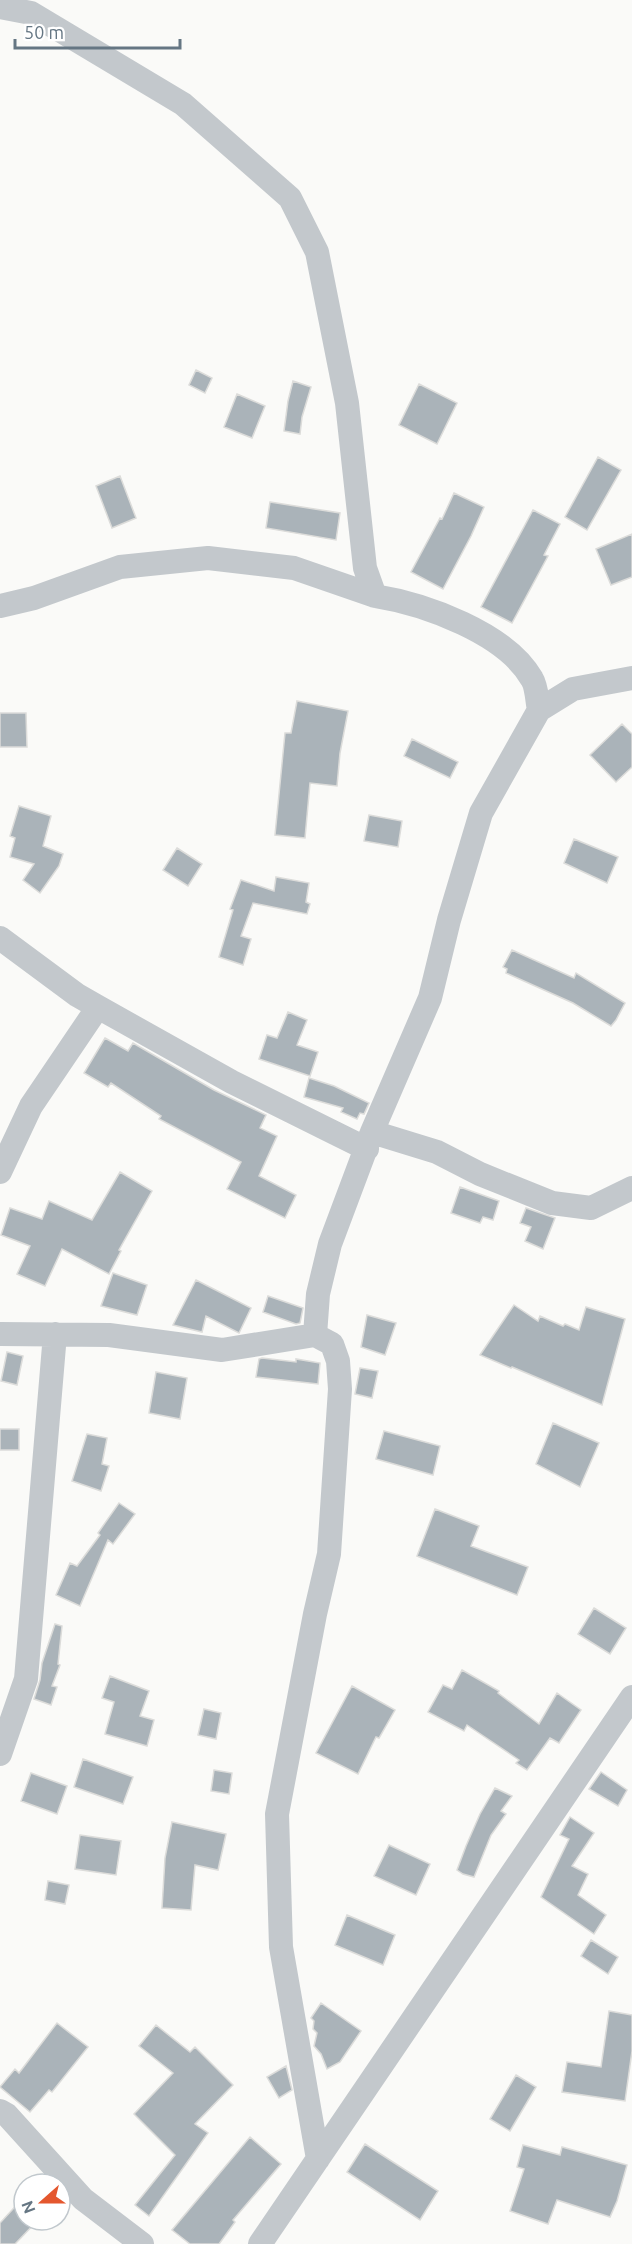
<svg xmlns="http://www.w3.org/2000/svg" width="632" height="2244" font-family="Ubuntu,sans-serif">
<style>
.building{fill:#aab3b9;stroke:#dcdcda;stroke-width:1.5}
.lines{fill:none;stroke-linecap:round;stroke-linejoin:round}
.street{stroke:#c3c8cc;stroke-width:24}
</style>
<rect width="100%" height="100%" fill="#fafaf8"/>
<!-- building -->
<path class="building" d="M 196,370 L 212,378 L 205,393 L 189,385 Z
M 293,381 L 311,387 L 302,417 L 300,434 L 284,431 L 288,401 Z
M 419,384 L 457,403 L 437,444 L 399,425 Z
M 237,394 L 265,406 L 252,438 L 224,427 Z
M 598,457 L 621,470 L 587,530 L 565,517 Z
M 120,476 L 136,518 L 112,528 L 96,486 Z
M 454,493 L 484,507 L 471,536 L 443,589 L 411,572 L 440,518 L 442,519 Z
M 270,502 L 340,513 L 336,540 L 266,528 Z
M 533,510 L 560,524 L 544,555 L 548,556 L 512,623 L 481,607 Z
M 632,534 L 632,577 L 611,585 L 596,549 Z
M 297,701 L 348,711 L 340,753 L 337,786 L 310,783 L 305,838 L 275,835 L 285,733 L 291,733 Z
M 0,713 L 26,713 L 27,747 L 0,747 Z
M 622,724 L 632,734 L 632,767 L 616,782 L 590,755 Z
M 412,739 L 458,762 L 450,778 L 404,756 Z
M 19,806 L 51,816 L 43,846 L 63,854 L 59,866 L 40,893 L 23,880 L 34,864 L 10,857 L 15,838 L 10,836 Z
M 369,815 L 402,821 L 398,847 L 364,841 Z
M 574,839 L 618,857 L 607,883 L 564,863 Z
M 177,848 L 202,864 L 188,886 L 163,870 Z
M 276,877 L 309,883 L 306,902 L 310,904 L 307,914 L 253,903 L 241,936 L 251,939 L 243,965 L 219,957 L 233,910 L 230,909 L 241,880 L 274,891 Z
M 512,950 L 574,978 L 576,973 L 625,1003 L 616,1020 L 611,1026 L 573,1003 L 506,973 L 507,969 L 503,967 Z
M 288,1012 L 307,1020 L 297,1045 L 318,1052 L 310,1076 L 259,1059 L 267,1035 L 277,1038 Z
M 105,1038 L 128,1051 L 133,1043 L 214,1090 L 266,1115 L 260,1128 L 277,1136 L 259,1176 L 296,1195 L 285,1218 L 227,1189 L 241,1162 L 159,1119 L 161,1116 L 111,1083 L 108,1087 L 84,1073 Z
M 309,1078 L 334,1086 L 369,1103 L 364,1114 L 360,1113 L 357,1119 L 341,1112 L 343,1108 L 304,1097 Z
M 120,1172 L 152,1191 L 119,1250 L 121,1251 L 109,1274 L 62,1249 L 45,1286 L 17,1274 L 30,1246 L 1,1235 L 10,1208 L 42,1219 L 49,1201 L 92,1220 Z
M 460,1187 L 499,1201 L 493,1220 L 483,1217 L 480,1223 L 451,1213 Z
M 526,1208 L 555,1218 L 543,1249 L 525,1241 L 531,1227 L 520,1223 Z
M 113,1273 L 147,1285 L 137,1315 L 101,1306 Z
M 196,1280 L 251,1308 L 239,1333 L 206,1316 L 202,1332 L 173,1325 Z
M 268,1296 L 303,1308 L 300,1323 L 296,1324 L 263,1312 Z
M 514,1305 L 538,1321 L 540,1316 L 563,1326 L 565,1324 L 579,1330 L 586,1307 L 625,1319 L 602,1405 L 512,1367 L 511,1368 L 480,1355 Z
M 367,1315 L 396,1323 L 385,1355 L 361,1347 Z
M 7,1352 L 23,1356 L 17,1385 L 1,1381 Z
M 262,1358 L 296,1362 L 296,1359 L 320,1363 L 318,1384 L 256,1377 L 259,1359 Z
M 360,1368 L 378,1371 L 372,1398 L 355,1394 Z
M 156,1372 L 187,1378 L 180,1419 L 149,1413 Z
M 553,1423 L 599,1443 L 580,1487 L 536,1464 Z
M 0,1429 L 19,1429 L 19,1450 L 0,1450 Z
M 384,1431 L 440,1446 L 433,1475 L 376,1459 Z
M 87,1434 L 107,1438 L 102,1464 L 109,1466 L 101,1491 L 72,1481 Z
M 119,1503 L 135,1514 L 113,1544 L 108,1540 L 80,1606 L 56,1595 L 70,1563 L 77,1566 L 100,1535 L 98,1533 Z
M 435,1509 L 479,1526 L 471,1546 L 528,1567 L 517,1595 L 417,1556 Z
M 594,1608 L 626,1628 L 610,1654 L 578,1634 Z
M 55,1624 L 62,1626 L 58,1664 L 60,1665 L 52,1686 L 57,1687 L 51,1705 L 34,1699 L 40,1680 L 42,1663 Z
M 462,1670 L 499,1691 L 498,1693 L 539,1724 L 557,1693 L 581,1710 L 559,1743 L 550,1738 L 527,1770 L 516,1763 L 519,1760 L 467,1725 L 464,1731 L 428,1712 L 443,1685 L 452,1689 Z
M 110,1676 L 149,1691 L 140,1716 L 154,1720 L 147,1746 L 105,1734 L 114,1702 L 102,1698 Z
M 352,1686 L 395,1710 L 379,1738 L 376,1737 L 358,1774 L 316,1753 Z
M 204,1709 L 221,1713 L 216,1739 L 198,1735 Z
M 83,1759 L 133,1777 L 123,1804 L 74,1787 Z
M 214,1770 L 232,1773 L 229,1794 L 211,1791 Z
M 601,1772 L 627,1790 L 618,1806 L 589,1789 Z
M 31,1773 L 67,1786 L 57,1814 L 21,1801 Z
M 495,1788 L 512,1796 L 501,1811 L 506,1814 L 491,1835 L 474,1877 L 463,1874 L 457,1870 L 466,1846 L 480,1814 Z
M 570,1817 L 594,1833 L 572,1866 L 588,1874 L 578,1895 L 606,1915 L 594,1934 L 541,1897 L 569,1839 L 560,1835 Z
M 172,1822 L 226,1834 L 218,1870 L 195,1865 L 191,1910 L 162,1908 L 165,1858 Z
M 80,1835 L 121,1841 L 116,1875 L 75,1869 Z
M 389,1845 L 430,1864 L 416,1895 L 374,1876 Z
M 48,1881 L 69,1885 L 65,1904 L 45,1900 Z
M 347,1915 L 395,1935 L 383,1965 L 335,1945 Z
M 591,1940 L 618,1957 L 608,1974 L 581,1956 Z
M 321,2003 L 361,2031 L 340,2062 L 327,2069 L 321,2054 L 314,2046 L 317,2033 L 313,2029 L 314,2021 L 311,2018 Z
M 609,2011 L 632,2015 L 632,2051 L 625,2101 L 562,2092 L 567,2062 L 601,2067 Z
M 57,2023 L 88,2047 L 52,2092 L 49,2090 L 30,2112 L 0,2087 L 15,2069 L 19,2073 Z
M 156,2025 L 190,2052 L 195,2047 L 233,2085 L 195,2124 L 208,2133 L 149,2216 L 135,2205 L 175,2155 L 134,2114 L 173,2073 L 139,2046 Z
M 286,2066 L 292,2090 L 279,2098 L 267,2077 Z
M 516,2075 L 536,2087 L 510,2131 L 490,2119 Z
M 250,2137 L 281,2164 L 233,2220 L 235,2222 L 219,2244 L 190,2244 L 172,2230 Z
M 365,2144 L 438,2191 L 420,2220 L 347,2172 Z
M 523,2145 L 560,2155 L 562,2147 L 627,2165 L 617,2201 L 610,2217 L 557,2200 L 548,2224 L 510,2211 L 524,2169 L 517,2167 Z
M 24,2197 L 24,2220 L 38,2220 L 15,2244 L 0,2244 L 0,2223 Z"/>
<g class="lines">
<!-- street -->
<path class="street" d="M 0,7 L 31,13 L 183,104 L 290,198 L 317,252 L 347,403 L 365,568 L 375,596 C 425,604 506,633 532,679 C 537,687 537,701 539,710 L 481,813 L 449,920 L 430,998 L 372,1132 L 330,1244 L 318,1294 L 315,1335 L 332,1344 L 338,1361 L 340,1389 L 329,1554 L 315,1614 L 277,1814 L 281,1947 L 318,2159
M 0,606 L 34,598 L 120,567 L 208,558 L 294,568 L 375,596
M 539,710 L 573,689 L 632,678
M 0,938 L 77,995 L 98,1007 L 232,1082 L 367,1149
M 372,1132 L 437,1152 L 480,1174 L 552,1203 L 591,1208 L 632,1188
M 0,1172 L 31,1106 L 98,1007
M 0,1334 L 109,1335 L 222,1350 L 315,1335
M 0,1754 L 26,1679 L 55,1334
M 0,2111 L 7,2115 L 83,2199 L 142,2244
M 260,2244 L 632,1697"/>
</g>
<!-- north arrow -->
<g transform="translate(42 2202) rotate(249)"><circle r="28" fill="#ffffff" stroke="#c1c8cd" stroke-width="1.5"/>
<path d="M0-4.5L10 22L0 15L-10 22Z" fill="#e4572e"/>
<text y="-9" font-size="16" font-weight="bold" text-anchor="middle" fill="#657683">N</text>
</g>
<!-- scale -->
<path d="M15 39v9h165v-9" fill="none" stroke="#657683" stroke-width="3"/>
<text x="24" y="39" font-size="18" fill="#657683" stroke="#ffffff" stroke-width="4.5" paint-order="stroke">50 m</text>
</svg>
